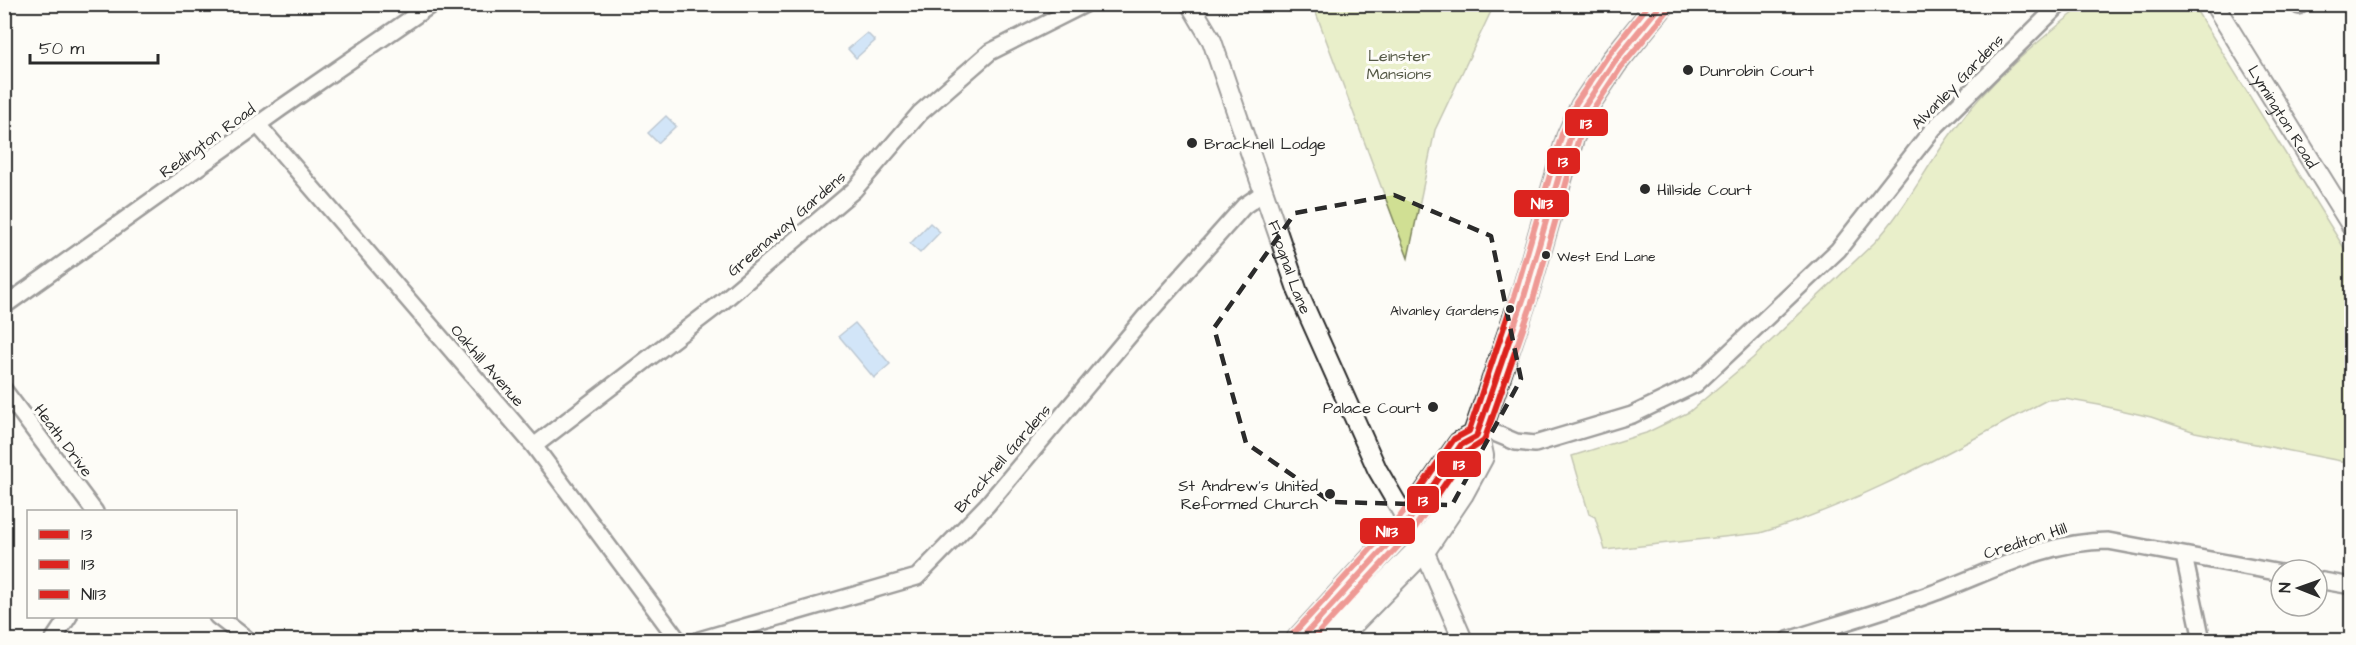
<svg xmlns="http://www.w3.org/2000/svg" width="2356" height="645" font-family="'Architects Daughter',sans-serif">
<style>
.green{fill:#d0df93;stroke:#7e855f;stroke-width:1.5}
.water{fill:#9ecbf8;stroke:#708ba6;stroke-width:1.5}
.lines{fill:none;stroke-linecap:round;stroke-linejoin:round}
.minor-casing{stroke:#2b2b2b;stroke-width:20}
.tertiary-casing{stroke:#2b2b2b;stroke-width:22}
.trunk-casing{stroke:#2b2b2b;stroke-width:30}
.minor{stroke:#fdfcf7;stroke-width:15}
.tertiary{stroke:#fdfcf7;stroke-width:18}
.trunk{stroke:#fdfcf7;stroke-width:26}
.bus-1-casing{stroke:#fdfcf7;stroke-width:10}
.bus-2-casing{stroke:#fdfcf7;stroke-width:10}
.bus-3-casing{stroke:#fdfcf7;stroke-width:10}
.bus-1{stroke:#dc241f;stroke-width:6}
.bus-2{stroke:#dc241f;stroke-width:6}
.bus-3{stroke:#dc241f;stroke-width:6}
.marked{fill:none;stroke:#2b2b2b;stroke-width:4.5;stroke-dasharray:12 8;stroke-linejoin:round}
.poi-dot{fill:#2b2b2b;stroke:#fdfcf7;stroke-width:2}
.labels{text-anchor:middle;stroke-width:6;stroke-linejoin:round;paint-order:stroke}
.bus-label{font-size:14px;fill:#2b2b2b;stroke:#fdfcf7;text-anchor:start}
.park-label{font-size:16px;fill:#545845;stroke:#fdfcf7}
.poi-label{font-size:16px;fill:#2b2b2b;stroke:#fdfcf7;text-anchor:start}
.street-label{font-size:16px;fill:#2b2b2b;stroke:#fdfcf7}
.line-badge{stroke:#fdfcf7;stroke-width:2}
.badge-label{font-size:16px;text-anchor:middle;font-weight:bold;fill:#fff}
</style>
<rect width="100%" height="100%" fill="#fdfcf7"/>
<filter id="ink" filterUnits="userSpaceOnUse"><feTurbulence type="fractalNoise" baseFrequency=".0167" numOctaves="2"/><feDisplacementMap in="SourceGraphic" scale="12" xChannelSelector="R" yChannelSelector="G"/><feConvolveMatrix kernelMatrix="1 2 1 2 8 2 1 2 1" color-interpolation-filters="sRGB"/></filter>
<g filter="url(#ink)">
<!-- green -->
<path class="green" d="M 2085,4 L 2193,5 L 2351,259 L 2351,463 L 2195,432 L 2151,417 L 2099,405 L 2065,399 L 2047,400 C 1951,450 1864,502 1760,533 L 1605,550 L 1595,517 L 1589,514 L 1572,456 L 1646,433 L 1689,412 L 1753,358 L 1874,243 C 1905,210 1926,167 1953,131 C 1988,82 2038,41 2085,4 Z
M 1313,5 L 1494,5 L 1435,130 L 1408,258 Z"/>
<!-- water -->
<path class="water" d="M 867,33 L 875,41 L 856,58 L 848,49 Z
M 666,116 L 676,126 L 658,143 L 648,133 Z
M 930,223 L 940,232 L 920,253 L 910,244 Z
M 855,323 L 890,364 L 874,378 L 839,336 Z"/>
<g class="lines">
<defs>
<path id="minor" d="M 2299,6 L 2301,4
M 258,125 L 534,446 L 678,640
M 4,306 L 281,108 L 432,4
M 4,390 L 95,512
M 1480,427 L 1516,442 L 1535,444 L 1632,415 L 1696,384 L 1838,250 L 1933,129 L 2060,4
M 534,446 L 722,302 L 854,190 L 920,113 L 990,52 L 1085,4
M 2184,556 L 2202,640
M 2317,580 L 2352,586
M 217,616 L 248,640
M 53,640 L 69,616
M 699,640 L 917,577 L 987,505 L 1144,318 L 1244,206 L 1263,193
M 1788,640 C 1835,625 1884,611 1931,594 C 1989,573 2045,541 2108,541 L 2281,573"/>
<g id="tertiary">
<path id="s1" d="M 1190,4 L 1212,41 L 1298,292 L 1377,469 L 1423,548 L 1463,640"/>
<path id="s2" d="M 2214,4 L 2352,227"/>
</g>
<path id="trunk" d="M 1300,640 L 1407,523 L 1461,445 L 1476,437
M 1333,640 L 1423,548 L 1460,493 L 1480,456 L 1476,437 L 1524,297 L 1570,138 L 1584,107 L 1614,62 L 1661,4"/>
</defs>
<!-- minor casing -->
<use href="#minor" class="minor-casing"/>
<!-- tertiary casing -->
<use href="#tertiary" class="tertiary-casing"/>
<!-- trunk casing -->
<use href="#trunk" class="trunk-casing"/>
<!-- minor -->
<use href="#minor" class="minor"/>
<!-- tertiary -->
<use href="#tertiary" class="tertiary"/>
<!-- trunk -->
<use href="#trunk" class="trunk"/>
<defs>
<path id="bus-1" d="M 1300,640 L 1407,523 L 1461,445 L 1476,437 L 1524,297 L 1570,138 L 1584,107 L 1614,62 L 1661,4"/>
<path id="bus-2" d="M 1312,640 L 1414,529 L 1467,452 L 1484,441 L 1533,300 L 1578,141 L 1592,111 L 1621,67 L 1668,10"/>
<path id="bus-3" d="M 1293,634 L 1400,517 L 1454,439 L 1469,431 L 1515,294 L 1562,134 L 1576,103 L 1607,57 L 1649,4"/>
</defs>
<!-- bus-1 casing -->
<use href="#bus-1" class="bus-1-casing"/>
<!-- bus-2 casing -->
<use href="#bus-2" class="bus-2-casing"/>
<!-- bus-3 casing -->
<use href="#bus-3" class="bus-3-casing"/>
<!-- bus-1 -->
<use href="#bus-1" class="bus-1"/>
<!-- bus-2 -->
<use href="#bus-2" class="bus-2"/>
<!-- bus-3 -->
<use href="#bus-3" class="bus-3"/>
</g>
</g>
<!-- marked area -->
<path d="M0 0H2356V645H0ZM 1394,195 L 1491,236 L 1521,379 L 1452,505 L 1331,502 L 1246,443 L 1214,328 L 1295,213 Z" fill="#fdfcf7" fill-opacity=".55" fill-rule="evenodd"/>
<path class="marked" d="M 1394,195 L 1491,236 L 1521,379 L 1452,505 L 1331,502 L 1246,443 L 1214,328 L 1295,213 Z"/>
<!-- markers -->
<g class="poi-dot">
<circle cx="1688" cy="70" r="6"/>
<circle cx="1192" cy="143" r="6"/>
<circle cx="1645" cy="189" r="6"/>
<circle cx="1546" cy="255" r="5"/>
<circle cx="1510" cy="309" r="5"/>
<circle cx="1433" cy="407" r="6"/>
<circle cx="1330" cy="494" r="6"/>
</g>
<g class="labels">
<!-- bus labels -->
<g class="bus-label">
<text x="1557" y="261">West End Lane</text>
<text x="1499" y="315" text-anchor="end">Alvanley Gardens</text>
</g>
<!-- park labels -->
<g class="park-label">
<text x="1399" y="61">Leinster<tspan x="1399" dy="18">Mansions</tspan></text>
</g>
<!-- poi labels -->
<g class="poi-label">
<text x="1700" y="76">Dunrobin Court</text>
<text x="1204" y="149">Bracknell Lodge</text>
<text x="1657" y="195">Hillside Court</text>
<text x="1421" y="413" text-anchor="end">Palace Court</text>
<text x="1318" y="491" text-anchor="end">St Andrew's United<tspan x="1318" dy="18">Reformed Church</tspan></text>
</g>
<!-- street labels -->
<g class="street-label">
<text transform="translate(1957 81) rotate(-46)" y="6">Alvanley Gardens</text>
<text dy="6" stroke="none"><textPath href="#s2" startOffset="132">Lymington Road</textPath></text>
<text transform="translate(207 140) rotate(-36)" y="6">Redington Road</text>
<text transform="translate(786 223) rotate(-41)" y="6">Greenaway Gardens</text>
<text dy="6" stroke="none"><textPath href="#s1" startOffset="282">Frognal Lane</textPath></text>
<text transform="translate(488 365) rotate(49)" y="6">Oakhill Avenue</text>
<text transform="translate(64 440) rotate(53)" y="6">Heath Drive</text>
<text transform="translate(1002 458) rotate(-49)" y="6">Bracknell Gardens</text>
<text transform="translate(2025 540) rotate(-18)" y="6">Crediton Hill</text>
</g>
</g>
<g class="line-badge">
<rect x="1564" y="108" width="45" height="29" rx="6" fill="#dc241f"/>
<rect x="1546" y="147" width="35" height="28" rx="6" fill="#dc241f"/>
<rect x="1513" y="189" width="57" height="29" rx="6" fill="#dc241f"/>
<rect x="1436" y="450" width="46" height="28" rx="6" fill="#dc241f"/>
<rect x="1406" y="485" width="34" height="29" rx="6" fill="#dc241f"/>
<rect x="1359" y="517" width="57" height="28" rx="6" fill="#dc241f"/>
</g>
<g class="badge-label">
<text x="1586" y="129">113</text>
<text x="1563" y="167">13</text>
<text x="1542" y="209">N113</text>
<text x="1459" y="470">113</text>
<text x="1423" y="506">13</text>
<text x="1387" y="537">N113</text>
</g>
<!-- margin -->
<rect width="2356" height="645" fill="none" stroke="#fdfcf7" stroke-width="24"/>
<rect x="12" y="12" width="2332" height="621" fill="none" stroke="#2b2b2b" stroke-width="2" filter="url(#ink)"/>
<!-- legend -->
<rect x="27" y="510" width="210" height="108" fill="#fdfcf7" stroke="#a9a8a5" stroke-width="1.5"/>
<rect x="39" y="530" width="30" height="9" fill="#dc241f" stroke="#a9a8a5" stroke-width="1.5"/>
<text x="81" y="540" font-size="18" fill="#2b2b2b">13</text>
<rect x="39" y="560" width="30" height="9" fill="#dc241f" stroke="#a9a8a5" stroke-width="1.5"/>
<text x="81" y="570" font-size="18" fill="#2b2b2b">113</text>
<rect x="39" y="590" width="30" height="9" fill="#dc241f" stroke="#a9a8a5" stroke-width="1.5"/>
<text x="81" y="600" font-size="18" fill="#2b2b2b">N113</text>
<!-- north arrow -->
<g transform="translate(2299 588) rotate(271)"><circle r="28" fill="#fdfcf7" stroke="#a9a8a5" stroke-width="1.5"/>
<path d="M0-4.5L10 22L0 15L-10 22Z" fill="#2b2b2b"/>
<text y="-9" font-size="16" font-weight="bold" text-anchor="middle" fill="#2b2b2b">N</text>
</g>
<!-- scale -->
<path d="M30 54v9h128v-9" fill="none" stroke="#2b2b2b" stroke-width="3"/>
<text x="39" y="54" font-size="18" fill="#2b2b2b" stroke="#fdfcf7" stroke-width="4.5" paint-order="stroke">50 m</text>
</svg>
